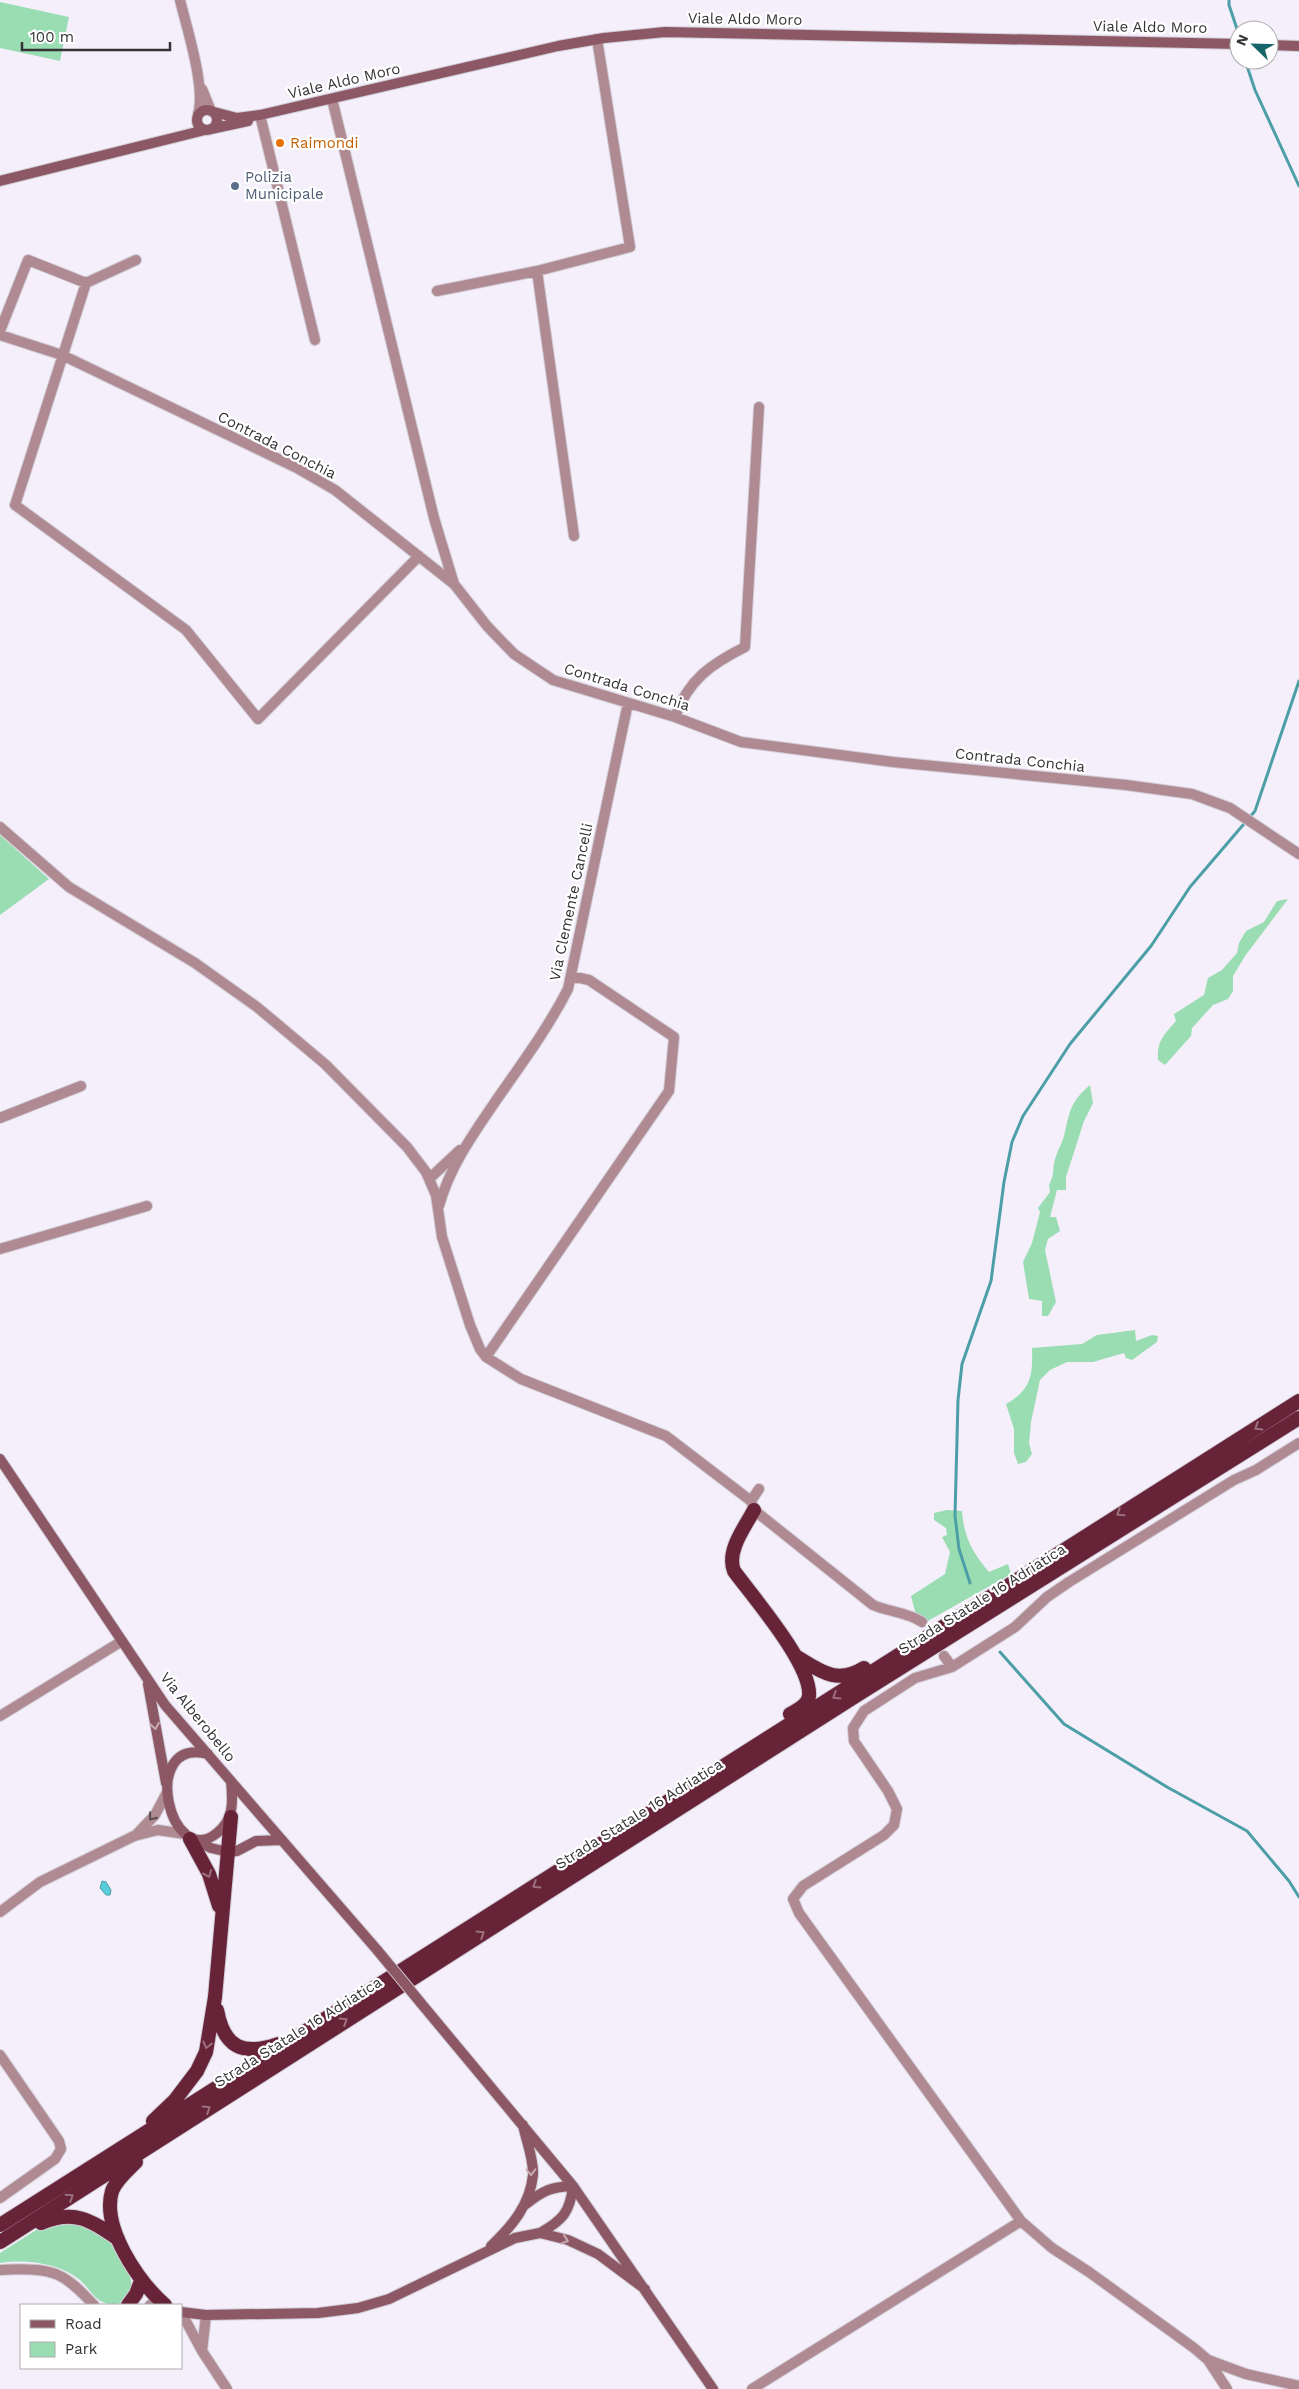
<svg xmlns="http://www.w3.org/2000/svg" width="1299" height="2389" font-family="'Work Sans',sans-serif">
<style>
.green{fill:#9addb3}
.water{fill:#56cdd8;stroke:#4c9ea7}
.lines{fill:none;stroke-linecap:round;stroke-linejoin:round}
.stream{stroke:#4c9ea7;stroke-width:3}
.minor-casing{stroke:#d1cdd7;stroke-width:12}
.tertiary-casing{stroke:#d1cdd7;stroke-width:12}
.secondary-casing{stroke:#d1cdd7;stroke-width:12}
.trunk-casing{stroke:#d1cdd7;stroke-width:16}
.minor{stroke:#b08a92;stroke-width:10}
.tertiary{stroke:#b08a92;stroke-width:10}
.secondary{stroke:#8d5865;stroke-width:10}
.trunk{stroke:#672338;stroke-width:14}
.secondary-bridge-casing{stroke:#d1cdd7;stroke-width:12;stroke-linecap:butt}
.secondary-bridge{stroke:#8d5865;stroke-width:10}
.oneway{stroke:#9c707e}
.oneway2{stroke:#c6acb2}
.oneway3{stroke:#594c52}
.food-dot{fill:#e8710a;stroke:#fff;stroke-width:2}
.service-dot{fill:#5c6f8a;stroke:#fff;stroke-width:2}
.labels{text-anchor:middle;stroke-width:4.5;stroke-linejoin:round;paint-order:stroke}
.street-label{font-size:15px;fill:#343236;stroke:#fff}
.food-label{font-size:15px;fill:#c56008;stroke:#fff;text-anchor:start}
.service-label{font-size:15px;fill:#4e5e75;stroke:#fff;text-anchor:start}
</style>
<rect width="100%" height="100%" fill="#f4effa"/>
<!-- green -->
<path class="green" d="M 0,2 L 69,17 L 60,61 L 0,48 Z
M 0,835 L 49,879 L 0,915 Z
M 1288,899 L 1245,956 L 1233,976 L 1233,991 L 1228,999 L 1213,1005 L 1192,1028 L 1191,1036 L 1165,1065 L 1158,1060 C 1157,1040 1164,1035 1176,1021 L 1174,1014 L 1204,995 L 1208,978 L 1222,970 L 1237,953 L 1239,943 L 1246,931 L 1264,922 L 1277,901 Z
M 1090,1085 L 1093,1103 L 1084,1121 L 1066,1177 L 1066,1190 L 1057,1190 L 1050,1217 L 1056,1217 L 1060,1231 L 1048,1239 L 1045,1250 L 1056,1302 L 1048,1316 L 1042,1316 L 1042,1301 L 1029,1299 L 1023,1262 L 1032,1243 L 1040,1212 L 1038,1208 L 1050,1192 L 1049,1185 C 1055,1173 1052,1170 1055,1159 C 1057,1151 1062,1144 1064,1136 C 1070,1112 1069,1103 1090,1085 Z
M 1135,1330 L 1136,1341 L 1152,1335 L 1158,1336 L 1157,1342 L 1132,1360 L 1126,1358 L 1124,1353 L 1093,1362 L 1067,1362 L 1050,1370 L 1040,1380 L 1031,1422 L 1029,1443 L 1032,1454 L 1026,1462 L 1018,1464 L 1014,1453 L 1014,1429 L 1006,1404 C 1031,1390 1033,1375 1032,1348 L 1082,1344 L 1097,1335 Z
M 947,1510 L 962,1511 C 964,1537 972,1552 989,1572 L 1008,1564 L 1011,1574 L 926,1622 L 916,1615 L 911,1596 L 945,1574 L 950,1552 L 942,1537 L 947,1535 L 946,1528 L 934,1520 L 934,1513 Z
M 78,2220 C 86,2225 98,2229 104,2236 C 114,2246 138,2279 130,2292 C 124,2302 117,2308 105,2303 C 94,2299 89,2288 80,2280 C 59,2263 26,2259 0,2263 L 0,2253 L 44,2225 Z"/>
<!-- water -->
<path class="water" d="M 102,1881 L 106,1882 L 111,1890 L 110,1895 L 106,1895 L 100,1888 Z"/>
<g class="lines">
<!-- stream -->
<path class="stream" d="M 1229,0 L 1229,5 L 1239,35
M 1245,60 L 1255,90 L 1299,186
M 970,1583 L 959,1549 L 955,1516 L 958,1400 L 962,1364 L 991,1281 L 1004,1182 L 1012,1142 L 1023,1116 L 1070,1044 L 1151,946 L 1190,887 L 1255,811 L 1299,681
M 1000,1652 L 1064,1724 L 1167,1787 L 1247,1831 L 1289,1881 L 1299,1897"/>
<defs>
<path id="minor" d="M 332,99 L 434,518 L 454,584
M 260,115 L 315,340
M 537,271 L 574,536
M 86,283 L 15,505 L 186,630 L 258,719 L 419,556
M 437,291 L 537,271 L 630,247 L 597,39
M 0,331 L 28,260 L 86,283 L 136,260
M 0,335 L 62,355 L 297,468 L 335,490 L 454,584 L 487,626 L 514,654 L 553,680 L 675,717 L 741,742 L 893,762 L 1126,785 L 1192,794 L 1230,808 L 1299,854
M 675,717 C 688,680 711,664 745,647 L 759,407
M 0,827 L 69,887 L 195,963 L 257,1007 L 325,1064 L 407,1147 L 426,1172 L 436,1195 L 442,1237 L 470,1325 L 480,1349 L 486,1357 L 521,1379 L 666,1436 L 751,1501 L 754,1510 L 873,1605 C 889,1612 907,1612 922,1622
M 0,1118 L 81,1086
M 429,1179 L 460,1150
M 439,1206 C 449,1169 471,1137 493,1105 C 519,1067 547,1030 568,989 L 628,703
M 0,1249 L 147,1206
M 486,1357 L 669,1091 L 674,1037 L 589,980 L 571,976
M 751,1501 L 759,1489
M 944,1656 L 952,1667
M 0,1716 L 122,1641
M 135,1836 L 155,1815 L 166,1794
M 0,1912 L 40,1882 L 134,1836 L 158,1830 L 185,1834
M 0,2055 L 59,2141 L 61,2149 L 55,2159 L 0,2198
M 1021,2221 L 1052,2248 L 1089,2272 L 1194,2348 L 1208,2360 L 1227,2389
M 181,2312 L 202,2351 L 227,2389
M 202,2351 L 206,2315
M 1208,2360 L 1246,2374 L 1299,2386
M 752,2389 L 1021,2221 L 799,1913 L 793,1899 L 803,1886 L 884,1835 L 894,1825 L 897,1809 L 888,1791 L 854,1741 L 853,1728 L 864,1711 L 915,1678 L 952,1667 L 1015,1627 L 1047,1597 L 1069,1582 L 1234,1480 L 1256,1470 L 1299,1443"/>
<path id="tertiary" d="M 180,0 C 187,29 206,88 198,114
M 202,89 L 211,111
M 0,2270 C 16,2269 43,2268 58,2275 C 72,2281 84,2295 94,2305
M 150,2305 L 165,2305"/>
<path id="secondary" d="M 1269,45 L 1299,46
M197 120a10 10 0 1 1 20 0a10 10 0 1 1-20 0Z
M 214,112 L 237,118 L 260,115 L 558,46 L 604,38 L 665,32 L 1239,44
M 211,129 L 248,121
M 0,181 L 205,130
M 0,1459 L 165,1705 L 378,1951
M 148,1684 L 166,1783
M 208,1754 C 138,1736 170,1872 217,1833 C 234,1820 233,1801 231,1781
M 198,1842 L 211,1848 L 228,1852 L 237,1851 L 256,1841 L 282,1840
M 420,2002 L 573,2186 L 713,2389
M 526,2204 C 544,2190 551,2187 573,2186 C 570,2212 563,2220 540,2233
M 491,2246 C 512,2226 530,2205 533,2175 C 534,2160 526,2140 523,2125
M 181,2312 L 206,2315 L 318,2313 L 358,2308 L 389,2299 L 515,2238 L 540,2233 L 568,2240 L 598,2254 L 645,2289"/>
<path id="trunk" d="M 754,1510 C 745,1527 726,1551 734,1571 C 753,1597 812,1665 809,1696 C 808,1706 797,1710 790,1714
M 797,1657 C 820,1671 837,1685 864,1668
M 190,1839 L 209,1874 L 219,1906
M 217,2010 C 224,2048 243,2056 278,2044
M 153,2121 L 175,2100 L 197,2071 L 206,2052 L 215,1997 L 231,1817
M 136,2162 C 128,2170 116,2180 112,2191 C 101,2228 139,2282 165,2305
M 41,2223 C 74,2209 91,2220 118,2239
M 0,2225 L 1299,1401
M 0,2242 L 854,1697 L 1299,1418
M 128,2305 L 136,2294 L 141,2281"/>
</defs>
<!-- minor casing -->
<use href="#minor" class="minor-casing"/>
<!-- tertiary casing -->
<use href="#tertiary" class="tertiary-casing"/>
<!-- secondary casing -->
<use href="#secondary" class="secondary-casing"/>
<!-- trunk casing -->
<use href="#trunk" class="trunk-casing"/>
<!-- minor -->
<use href="#minor" class="minor"/>
<!-- tertiary -->
<use href="#tertiary" class="tertiary"/>
<!-- secondary -->
<use href="#secondary" class="secondary"/>
<!-- trunk -->
<use href="#trunk" class="trunk"/>
<defs>
<path id="secondary-bridge" d="M 378,1951 L 420,2002"/>
</defs>
<!-- secondary-bridge casing -->
<use href="#secondary-bridge" class="secondary-bridge-casing"/>
<!-- secondary-bridge -->
<use href="#secondary-bridge" class="secondary-bridge"/>
</g>
<!-- one-way arrows -->
<defs><path id="oneway-chevron" d="M-2-3.5L2.5 0L-2 3.5" fill="none" stroke-width="1.6" stroke-linecap="round" stroke-linejoin="round" transform="scale(1.25)"/></defs>
<g class="oneway">
<use href="#oneway-chevron" transform="translate(1258 1427) rotate(148)"/>
<use href="#oneway-chevron" transform="translate(1120 1513) rotate(147)"/>
<use href="#oneway-chevron" transform="translate(836 1696) rotate(148)"/>
<use href="#oneway-chevron" transform="translate(208 1874) rotate(66)"/>
<use href="#oneway-chevron" transform="translate(536 1885) rotate(148)"/>
<use href="#oneway-chevron" transform="translate(481 1934) rotate(-32)"/>
<use href="#oneway-chevron" transform="translate(344 2021) rotate(-32)"/>
<use href="#oneway-chevron" transform="translate(207 2045) rotate(104)"/>
<use href="#oneway-chevron" transform="translate(207 2109) rotate(-32)"/>
<use href="#oneway-chevron" transform="translate(70 2197) rotate(-33)"/>
</g>
<g class="oneway2">
<use href="#oneway-chevron" transform="translate(155 1726) rotate(80)"/>
<use href="#oneway-chevron" transform="translate(531 2172) rotate(89)"/>
<use href="#oneway-chevron" transform="translate(565 2240) rotate(18)"/>
</g>
<use class="oneway3" href="#oneway-chevron" transform="translate(152 1817) rotate(129)"/>
<!-- markers -->
<circle class="food-dot" cx="280" cy="143" r="5"/>
<circle class="service-dot" cx="235" cy="186" r="5"/>
<g class="labels">
<!-- street labels -->
<g class="street-label">
<text transform="translate(745 19) rotate(1)" y="5">Viale Aldo Moro</text>
<text transform="translate(1150 27) rotate(1)" y="5">Viale Aldo Moro</text>
<text transform="translate(344 81) rotate(-13)" y="5">Viale Aldo Moro</text>
<text transform="translate(277 445) rotate(27)" y="5">Contrada Conchia</text>
<text transform="translate(627 687) rotate(17)" y="5">Contrada Conchia</text>
<text transform="translate(1020 760) rotate(6)" y="5">Contrada Conchia</text>
<text transform="translate(571 902) rotate(-78)" y="5">Via Clemente Cancelli</text>
<text transform="translate(982 1599) rotate(-32)" y="5">Strada Statale 16 Adriatica</text>
<text transform="translate(198 1717) rotate(51)" y="5">Via Alberobello</text>
<text transform="translate(639 1814) rotate(-32)" y="5">Strada Statale 16 Adriatica</text>
<text transform="translate(298 2032) rotate(-32)" y="5">Strada Statale 16 Adriatica</text>
</g>
<!-- food labels -->
<g class="food-label">
<text x="290" y="148">Raimondi</text>
</g>
<!-- service labels -->
<g class="service-label">
<text x="245" y="182">Polizia<tspan x="245" dy="17">Municipale</tspan></text>
</g>
</g>
<!-- legend -->
<rect x="20" y="2304" width="162" height="65" fill="#ffffff" stroke="#aeadaf"/>
<rect x="30" y="2320" width="25" height="8" fill="#8d5865" stroke="#aeadaf"/>
<text x="65" y="2329" font-size="15" fill="#343236">Road</text>
<rect x="30" y="2342" width="25" height="15" fill="#9addb3" stroke="#aeadaf"/>
<text x="65" y="2354" font-size="15" fill="#343236">Park</text>
<!-- north arrow -->
<g transform="translate(1254 45) rotate(293)"><circle r="24" fill="#ffffff" stroke="#aeadaf"/>
<path d="M0-4L9 19L0 12L-9 19Z" fill="#176569"/>
<text y="-8" font-size="14" font-weight="bold" text-anchor="middle" fill="#343236">N</text>
</g>
<!-- scale -->
<path d="M22 42v8h148v-8" fill="none" stroke="#343236" stroke-width="2.5"/>
<text x="30" y="42" font-size="15" fill="#343236" stroke="#ffffff" stroke-width="4" paint-order="stroke">100 m</text>
</svg>
